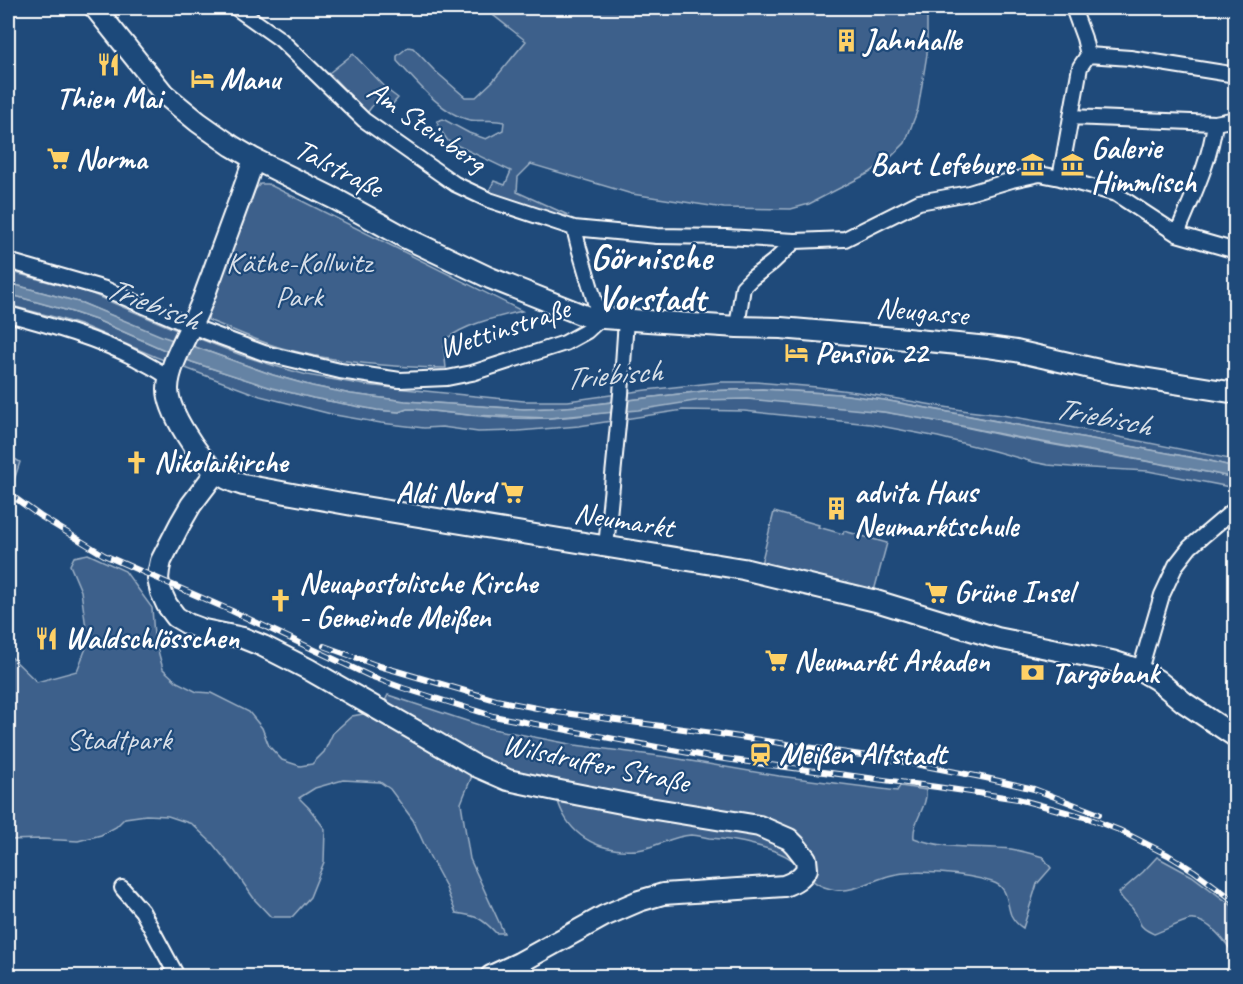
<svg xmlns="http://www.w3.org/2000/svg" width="1243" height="984" font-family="Caveat,sans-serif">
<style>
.green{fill:#3c618b;stroke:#9eb0c5;stroke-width:1.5}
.water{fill:#6583a4;stroke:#a3b5c8;stroke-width:1.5}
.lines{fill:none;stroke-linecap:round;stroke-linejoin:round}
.street-casing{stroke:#fff;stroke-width:18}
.secondary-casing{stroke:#fff;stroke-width:24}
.street{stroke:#1f4a7a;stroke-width:14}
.secondary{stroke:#1f4a7a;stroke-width:20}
.rail-casing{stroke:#fff;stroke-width:6}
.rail{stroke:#1f4a7a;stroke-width:4;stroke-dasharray:11;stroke-linecap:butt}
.labels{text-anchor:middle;stroke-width:4.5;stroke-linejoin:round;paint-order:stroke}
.poi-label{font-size:30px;font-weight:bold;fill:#fff;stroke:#1f4a7a;text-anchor:start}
.street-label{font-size:30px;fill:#fff;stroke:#1f4a7a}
.park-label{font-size:30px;fill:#d8dfe8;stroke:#1f4a7a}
.water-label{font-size:32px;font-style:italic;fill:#d8e0e8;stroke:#1f4a7a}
.district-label{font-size:36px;font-weight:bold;fill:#fff;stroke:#1f4a7a}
</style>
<rect width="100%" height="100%" fill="#1f4a7a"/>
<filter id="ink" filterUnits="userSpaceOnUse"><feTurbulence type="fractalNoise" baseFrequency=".0167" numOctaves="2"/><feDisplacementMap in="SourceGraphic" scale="12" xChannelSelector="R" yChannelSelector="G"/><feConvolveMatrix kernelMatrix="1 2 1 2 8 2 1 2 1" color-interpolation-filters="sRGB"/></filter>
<g filter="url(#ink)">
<!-- green -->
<path class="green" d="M 484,8 L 927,8 L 927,54 L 918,109 L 905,143 L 890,158 L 869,173 L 809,204 L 791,209 L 724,208 L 632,194 L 531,164 L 518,177 L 517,192 L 568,215 L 557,219 L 486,197 L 494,181 L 505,185 L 511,171 L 448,141 L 439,128 L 437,121 L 443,119 L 469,133 L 486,139 L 503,130 L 504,122 C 491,118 478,123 466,119 C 441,113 414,79 397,61 L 397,56 L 408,47 L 413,48 L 434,70 L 465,97 L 476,97 L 493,81 L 526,41 Z
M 353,54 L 390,92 L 398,98 L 390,107 L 385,107 L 376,101 L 367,113 L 329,73 Z
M 260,184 L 268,184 L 522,311 C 497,317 465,324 445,340 L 444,349 L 446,368 C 391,367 336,363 282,348 C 259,342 236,331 213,322 L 208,320 L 209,309 L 255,190 Z
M 8,271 L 90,293 L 172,328 L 241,355 L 275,366 L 307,375 L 365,385 L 524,401 L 568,401 L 646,390 L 721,382 L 755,382 L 817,387 L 857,392 L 968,411 L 1002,415 L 1049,423 L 1235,460 L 1235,467 L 1210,461 L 884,400 L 839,394 L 762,389 L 704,391 L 579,406 L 551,408 L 524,409 L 405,401 L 351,394 L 312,386 L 273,375 L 198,348 L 164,338 L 82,303 L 8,283 Z
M 8,294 L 69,311 L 99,321 L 192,362 L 272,388 L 313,398 L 377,410 L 399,412 L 407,409 L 414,409 C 459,414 504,420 549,418 C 615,416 682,395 748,399 C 792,402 838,406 883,412 C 928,418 972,429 1016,438 C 1081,450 1147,461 1212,473 L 1235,478 L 1235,488 L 1148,471 L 1071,467 L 1048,465 L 1033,462 L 994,451 L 938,437 L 870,424 L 744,411 L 683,410 L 579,426 L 518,431 L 478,432 L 442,427 L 424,428 L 381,423 L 335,415 L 260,396 L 156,357 L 86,327 L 58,318 L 8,305 Z
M 8,455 L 20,462 L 11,489 L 8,486 Z
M 774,512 L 819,525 L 818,527 L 843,534 L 844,531 L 887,543 L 874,591 L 761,564 Z
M 88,554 L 125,571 L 152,608 L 154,636 L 163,669 L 177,682 L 197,692 L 211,693 L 249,712 L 262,728 L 269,746 L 282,760 L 300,766 L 312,764 L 324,752 L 333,733 L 352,716 L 380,711 L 388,695 L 488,728 L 575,745 L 667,757 L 779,776 L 897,791 L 900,786 L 926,790 C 928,807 912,821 914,838 C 945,850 979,846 1011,849 C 1022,851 1033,854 1043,857 L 1051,868 L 1037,884 L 1023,928 C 1018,925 1014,921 1011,915 C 1006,902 1009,887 992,882 C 968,874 912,868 888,876 C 871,881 854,892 836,890 C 810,886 809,874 792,860 C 782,852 766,848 754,845 C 739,841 724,839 709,838 C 703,837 697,835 691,835 C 674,836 659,845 643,849 C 635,851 628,850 620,850 C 584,846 562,825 555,790 L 476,766 L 461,803 L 470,859 L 504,933 L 496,933 C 482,918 477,916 456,913 L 444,883 L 429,855 L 413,820 L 390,789 L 380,782 L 343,780 L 315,788 L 299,798 L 309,808 L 325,829 L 324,862 L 310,897 L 292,917 L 271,917 L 255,900 L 234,870 L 212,843 L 192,824 L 168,816 L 146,815 L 125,818 L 116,827 L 101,835 L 78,841 L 42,839 L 8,840 L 8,654 L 37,682 L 77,671 L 88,643 L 81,591 L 70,565 L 74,557 Z
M 1157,857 L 1192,876 L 1235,908 L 1235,957 C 1227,943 1208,917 1189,920 C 1181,922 1163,931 1154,934 C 1148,931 1141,928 1139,921 C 1137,916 1136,913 1132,908 C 1127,903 1122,900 1119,893 L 1143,872 Z"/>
<!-- water -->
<path class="water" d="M 8,283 L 82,303 L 164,337 L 198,348 L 273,375 L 312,386 L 351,394 L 405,401 L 524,409 L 551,408 L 579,406 L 704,391 L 762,389 L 839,394 L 884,400 L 1210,461 L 1235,467 L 1235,478 L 1212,473 L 1015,437 L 952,424 L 884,412 L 747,399 L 701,400 L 638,410 L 549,418 L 469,415 L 414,409 L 407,409 L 399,412 L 377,410 L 313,398 L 272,388 L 192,362 L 99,321 L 69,311 L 8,294 Z"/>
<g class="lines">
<defs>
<path id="street" d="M 236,8 L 280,39 L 364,120 L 455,184 L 489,200 L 574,228 L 657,236 L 726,237 L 795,241 L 845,239 L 919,202 L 969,193 L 1012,180 L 1040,174 L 1060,178 L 1116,194 L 1177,234 L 1236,251
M 1088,55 L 1130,58 L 1236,75
M 1071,117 L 1215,123 L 1236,119
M 1060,178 L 1080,67 L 1088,55 L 1084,38 L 1073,8
M 1177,234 C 1192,197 1210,162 1215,123
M 8,261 L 105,289 L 191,326 L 264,353 L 340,371 L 400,380 L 447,378 L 472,373 L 565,343 L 587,331 L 600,319 L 579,248 L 574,228
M 8,314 C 52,326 96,338 137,359 C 148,365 159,370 169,378
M 737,327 L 743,287 L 752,278 L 773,262 L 795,241
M 606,547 L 621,394 L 626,320
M 1140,670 L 1162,595 L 1176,565 L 1190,547 L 1236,508
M 122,888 L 142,911 L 177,976"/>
<path id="secondary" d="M 95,8 L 164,94 L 198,122 L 232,146 L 254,159 L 337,200 L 406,238 L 490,278 L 588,317 L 737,327 L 781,328 L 907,339 L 988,347 L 1016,351 L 1112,373 L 1236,393
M 254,159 C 241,198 226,236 212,275 C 207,287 203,301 197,313 C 188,334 168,367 168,389 C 168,412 198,456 215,471 C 223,478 233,482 243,485 L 358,506 L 743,569 L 876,601 L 997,638 L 1112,661 L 1140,670 L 1157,680 L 1185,703 L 1236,737
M 216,472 L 191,505 L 180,524 L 161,561 L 159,570 L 158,579 L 161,592 L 167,605 L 176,617 L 188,624 L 204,630 L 243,638 L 263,646 L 308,669 L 416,731 L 476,766 L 508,780 L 555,790 L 637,806 L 759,826 L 789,839 L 795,845 L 806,859 L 807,869 C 801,878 795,882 784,886 L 663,894 L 639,901 L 604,916 L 519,963 L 491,976"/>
</defs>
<!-- street casing -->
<use href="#street" class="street-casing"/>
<!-- secondary casing -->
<use href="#secondary" class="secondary-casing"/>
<!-- street -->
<use href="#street" class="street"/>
<!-- secondary -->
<use href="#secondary" class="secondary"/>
<defs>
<path id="rail" d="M 8,493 L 40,516 L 104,555 L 232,611 L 370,676 L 403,688 L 493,716 L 710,757 L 937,787 L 1018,799 L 1088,818 L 1119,830 L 1168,855 L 1194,871 L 1236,902
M 324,646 L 376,665 L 496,700 L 557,712 L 713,733 L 895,760 L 986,778 L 1034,789 L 1099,814"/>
</defs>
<!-- rail casing -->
<use href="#rail" class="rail-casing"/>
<!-- rail -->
<use href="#rail" class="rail"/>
</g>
</g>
<!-- icons -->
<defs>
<symbol id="building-bare" viewBox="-9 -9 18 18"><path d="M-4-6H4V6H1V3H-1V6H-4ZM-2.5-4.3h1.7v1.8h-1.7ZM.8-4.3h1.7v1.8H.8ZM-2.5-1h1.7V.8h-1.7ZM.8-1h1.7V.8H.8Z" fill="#ffd166" stroke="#1f4a7a" stroke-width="2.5" paint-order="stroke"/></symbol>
<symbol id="restaurant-bare" viewBox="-9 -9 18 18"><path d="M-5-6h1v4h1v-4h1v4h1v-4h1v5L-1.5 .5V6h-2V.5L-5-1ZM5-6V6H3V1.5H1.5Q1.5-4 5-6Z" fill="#ffd166" stroke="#1f4a7a" stroke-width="2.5" paint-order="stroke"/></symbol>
<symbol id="hotel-bare" viewBox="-9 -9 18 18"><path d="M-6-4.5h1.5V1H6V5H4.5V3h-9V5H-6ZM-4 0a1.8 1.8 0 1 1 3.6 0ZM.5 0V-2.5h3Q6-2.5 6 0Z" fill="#ffd166" stroke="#1f4a7a" stroke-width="2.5" paint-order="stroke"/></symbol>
<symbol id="supermarket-bare" viewBox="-9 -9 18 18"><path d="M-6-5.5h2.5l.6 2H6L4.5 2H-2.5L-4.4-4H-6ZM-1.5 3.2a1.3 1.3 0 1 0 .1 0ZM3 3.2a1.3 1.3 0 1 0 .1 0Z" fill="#ffd166" stroke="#1f4a7a" stroke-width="2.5" paint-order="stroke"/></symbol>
<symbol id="museum-bare" viewBox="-9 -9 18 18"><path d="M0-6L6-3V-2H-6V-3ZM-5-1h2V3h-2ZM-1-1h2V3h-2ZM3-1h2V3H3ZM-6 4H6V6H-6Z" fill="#ffd166" stroke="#1f4a7a" stroke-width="2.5" paint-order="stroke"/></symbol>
<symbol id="church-bare" viewBox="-9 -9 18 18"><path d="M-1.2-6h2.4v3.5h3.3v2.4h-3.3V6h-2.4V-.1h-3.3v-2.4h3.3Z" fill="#ffd166" stroke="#1f4a7a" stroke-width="2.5" paint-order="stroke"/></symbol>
<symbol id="bank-bare" viewBox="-9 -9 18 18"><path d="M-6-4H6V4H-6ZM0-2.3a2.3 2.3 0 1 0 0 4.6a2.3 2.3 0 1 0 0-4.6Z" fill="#ffd166" stroke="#1f4a7a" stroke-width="2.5" paint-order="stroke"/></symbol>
<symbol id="station-bare" viewBox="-9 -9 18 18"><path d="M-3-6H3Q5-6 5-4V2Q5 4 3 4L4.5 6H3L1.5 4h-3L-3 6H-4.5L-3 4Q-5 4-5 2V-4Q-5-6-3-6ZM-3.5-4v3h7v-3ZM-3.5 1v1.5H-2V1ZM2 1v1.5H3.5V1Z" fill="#ffd166" stroke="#1f4a7a" stroke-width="2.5" paint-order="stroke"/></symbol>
</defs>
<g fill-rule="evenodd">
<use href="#building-bare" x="830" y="24" width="33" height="33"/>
<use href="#restaurant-bare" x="92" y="48" width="33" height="33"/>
<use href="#hotel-bare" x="186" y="62" width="33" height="33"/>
<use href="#supermarket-bare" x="42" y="142" width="33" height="33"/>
<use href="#museum-bare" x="1016" y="148" width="33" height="33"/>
<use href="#museum-bare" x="1056" y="148" width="33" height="33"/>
<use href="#hotel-bare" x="780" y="336" width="33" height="33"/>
<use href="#church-bare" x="120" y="446" width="33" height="33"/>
<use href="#supermarket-bare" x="496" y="476" width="33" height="33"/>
<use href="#building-bare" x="820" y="492" width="33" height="33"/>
<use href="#supermarket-bare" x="920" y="576" width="33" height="33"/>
<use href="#church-bare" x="264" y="584" width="33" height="33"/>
<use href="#restaurant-bare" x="30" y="622" width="33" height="33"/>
<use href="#supermarket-bare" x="760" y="644" width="33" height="33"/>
<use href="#bank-bare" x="1016" y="656" width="33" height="33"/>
<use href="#station-bare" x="744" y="738" width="33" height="33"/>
</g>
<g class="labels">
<!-- poi labels -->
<g class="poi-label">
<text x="864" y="50">Jahnhalle</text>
<text x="220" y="89">Manu</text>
<text x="109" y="108" text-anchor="middle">Thien Mai</text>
<text x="1091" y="158">Galerie<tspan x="1091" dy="34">Himmlisch</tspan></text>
<text x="76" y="169">Norma</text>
<text x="1014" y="174" text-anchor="end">Bart Lefebure</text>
<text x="815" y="363">Pension 22</text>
<text x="154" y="472">Nikolaikirche</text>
<text x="854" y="502">advita Haus<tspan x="854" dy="34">Neumarktschule</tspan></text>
<text x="494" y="503" text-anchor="end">Aldi Nord</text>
<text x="299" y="593">Neuapostolische Kirche<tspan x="299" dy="34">- Gemeinde Meißen</tspan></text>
<text x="954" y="602">Grüne Insel</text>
<text x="65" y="648">Waldschlösschen</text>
<text x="794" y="671">Neumarkt Arkaden</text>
<text x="1051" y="683">Targobank</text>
<text x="779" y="764">Meißen Altstadt</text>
</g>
<!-- street labels -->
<g class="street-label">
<text transform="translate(427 126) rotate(35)" y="10">Am Steinberg</text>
<text transform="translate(339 168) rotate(27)" y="10">Talstraße</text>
<text transform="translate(922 311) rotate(5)" y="10">Neugasse</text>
<text transform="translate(504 328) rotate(-18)" y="10">Wettinstraße</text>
<text transform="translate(624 520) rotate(9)" y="10">Neumarkt</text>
<text transform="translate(596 763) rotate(12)" y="10">Wilsdruffer Straße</text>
</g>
<!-- park labels -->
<g class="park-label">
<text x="299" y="272">Käthe-Kollwitz<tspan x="299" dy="34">Park</tspan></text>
<text x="119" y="749">Stadtpark</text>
</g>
<!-- water labels -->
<g class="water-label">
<text transform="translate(153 303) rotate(21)" y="11">Triebisch</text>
<text transform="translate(613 374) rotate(-5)" y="11">Triebisch</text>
<text transform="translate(1103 416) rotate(11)" y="11">Triebisch</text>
</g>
<!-- district labels -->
<g class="district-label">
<text x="651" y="269">Görnische<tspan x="651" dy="41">Vorstadt</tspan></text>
</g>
</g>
<!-- margin -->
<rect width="1243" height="984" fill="none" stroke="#1f4a7a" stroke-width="30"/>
<rect x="15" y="15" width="1213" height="954" fill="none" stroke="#fff" stroke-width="2" filter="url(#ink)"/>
</svg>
